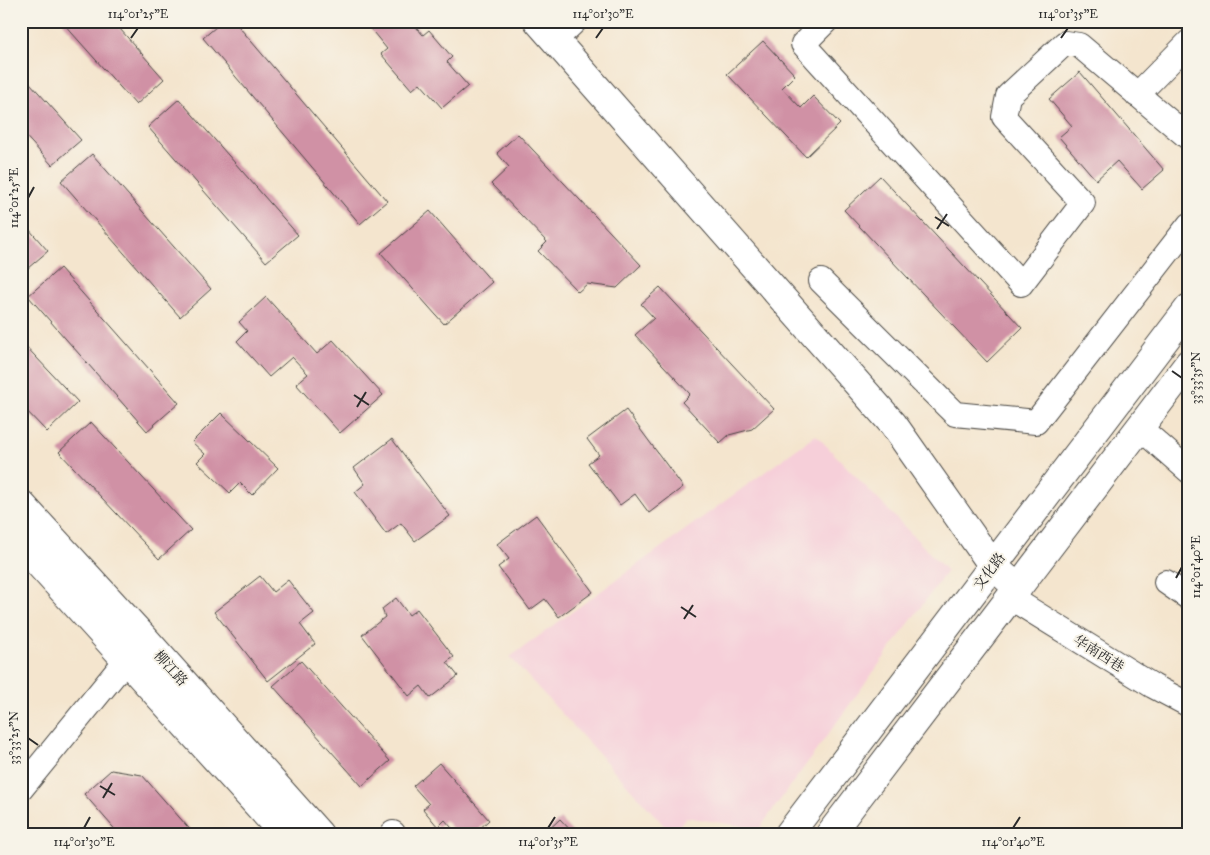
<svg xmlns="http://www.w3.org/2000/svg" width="1210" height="855" font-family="'IM FELL Great Primer','Noto Serif SC',serif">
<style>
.built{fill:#f6cfd9}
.building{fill:#d091a5}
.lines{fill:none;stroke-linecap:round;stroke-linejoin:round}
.street-casing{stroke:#494743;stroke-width:26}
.secondary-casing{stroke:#494743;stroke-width:30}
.street{stroke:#fff;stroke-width:24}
.secondary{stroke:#fff;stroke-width:28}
.ticks{fill:none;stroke:#2b2b2b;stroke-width:2}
.labels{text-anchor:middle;stroke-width:4;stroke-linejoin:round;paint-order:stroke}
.street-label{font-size:14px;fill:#2b2b2b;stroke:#f7f3e8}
.neatline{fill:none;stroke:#2b2b2b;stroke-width:2}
.ticks-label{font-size:12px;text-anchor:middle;fill:#2b2b2b}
</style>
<rect width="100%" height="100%" fill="#f7f3e8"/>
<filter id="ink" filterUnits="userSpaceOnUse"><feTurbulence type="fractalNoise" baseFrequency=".02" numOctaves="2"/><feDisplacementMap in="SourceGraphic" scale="10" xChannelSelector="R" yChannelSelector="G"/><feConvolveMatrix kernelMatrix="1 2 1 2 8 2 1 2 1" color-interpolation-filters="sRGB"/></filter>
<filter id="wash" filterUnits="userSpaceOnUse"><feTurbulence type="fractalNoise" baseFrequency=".0096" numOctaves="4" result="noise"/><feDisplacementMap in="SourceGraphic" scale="20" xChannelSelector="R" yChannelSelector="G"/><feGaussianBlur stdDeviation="1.12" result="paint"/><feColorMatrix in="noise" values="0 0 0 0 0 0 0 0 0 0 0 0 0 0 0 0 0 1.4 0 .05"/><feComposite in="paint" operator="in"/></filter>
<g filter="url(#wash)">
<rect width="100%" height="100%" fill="#f4e5ce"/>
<!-- built -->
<path class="built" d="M 816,435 L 947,571 L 759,829 L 686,817 L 672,834 L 510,657 Z"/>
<g id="blocks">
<!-- building -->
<path class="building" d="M 64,21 L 113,21 L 164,79 L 136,105 L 63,23 Z
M 223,21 L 234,21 L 387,201 L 360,224 L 203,38 Z
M 376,21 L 411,21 L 423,35 L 429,30 L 452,57 L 447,62 L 468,86 L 442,108 L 420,83 L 412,90 L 381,54 L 387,49 L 369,27 Z
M 763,41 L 795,75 L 782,88 L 801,108 L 813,96 L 840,124 L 806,157 L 727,74 Z
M 1080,72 L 1164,170 L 1142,189 L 1117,161 L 1096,180 L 1059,137 L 1072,126 L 1049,99 Z
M 21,73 L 81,140 L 52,165 L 21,131 Z
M 179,99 L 298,235 L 266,262 L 148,127 Z
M 518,134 L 641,265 L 617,288 L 587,284 L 578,292 L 538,251 L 547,242 L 491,184 L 509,167 L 497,153 Z
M 92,154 L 211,289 L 180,317 L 61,181 Z
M 880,176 L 1022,328 L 987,362 L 844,210 Z
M 430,211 L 492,282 L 444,324 L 381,253 Z
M 21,220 L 48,251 L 21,274 Z
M 60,268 L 179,403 L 147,431 L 28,296 Z
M 660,287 L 774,409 L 752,429 L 729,435 L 720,443 L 682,402 L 690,394 L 635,335 L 654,318 L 641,304 Z
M 266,297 L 317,354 L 333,340 L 383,395 L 340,433 L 296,384 L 308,374 L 292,357 L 269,377 L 237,341 L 247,331 L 239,322 Z
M 21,341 L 78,402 L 47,432 L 21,405 Z
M 626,410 L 683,487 L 649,513 L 635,494 L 620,505 L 588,463 L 599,455 L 587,439 Z
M 221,413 L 278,468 L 252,495 L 240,483 L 230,493 L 197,462 L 205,454 L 192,442 Z
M 91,422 L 191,530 L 159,559 L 59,452 Z
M 392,439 L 450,516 L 415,541 L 401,523 L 386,534 L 355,492 L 365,484 L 354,468 Z
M 536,515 L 593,592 L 559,617 L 545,599 L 530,610 L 498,567 L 509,559 L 497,544 Z
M 260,576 L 273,592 L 288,580 L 314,613 L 300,624 L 315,644 L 268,681 L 214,612 Z
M 396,598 L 409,615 L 417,609 L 454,657 L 447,662 L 458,676 L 430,698 L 421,686 L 409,696 L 362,635 L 385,617 L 382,609 Z
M 301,661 L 390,761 L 362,786 L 273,686 Z
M 439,763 L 489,820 L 474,834 L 457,834 L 445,820 L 438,827 L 423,809 L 429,804 L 413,786 Z
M 111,770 L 142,775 L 194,834 L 119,834 L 84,794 Z
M 560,819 L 574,834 L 544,834 Z"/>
</g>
</g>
<g filter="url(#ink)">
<use href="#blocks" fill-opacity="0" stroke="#494743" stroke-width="1"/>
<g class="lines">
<defs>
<path id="street" d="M 826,21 L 803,44 L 1021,284 L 1083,203 L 1004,117 L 1008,96 L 1065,43 L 1079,45 L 1189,138
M 555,40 L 575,21
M 1137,95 L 1189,42
M 821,281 L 955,414 L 1036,422 L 1189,225
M 1140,428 L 1189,471
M 1166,582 L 1189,598
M 1011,598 L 1153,686 L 1189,705
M 21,789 L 127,659
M 393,833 L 393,834"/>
<path id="secondary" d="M 538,21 L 893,424 L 993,566 L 1018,588
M 21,504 L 144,638 L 319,834
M 21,544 L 284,834
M 789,834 L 1189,308
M 830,834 L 1189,363"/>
</defs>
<!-- street casing -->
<use href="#street" class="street-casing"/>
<!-- secondary casing -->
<use href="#secondary" class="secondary-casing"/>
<!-- street -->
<use href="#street" class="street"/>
<!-- secondary -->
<use href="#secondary" class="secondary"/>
</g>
</g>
<!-- ticks -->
<path class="ticks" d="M 131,38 L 138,28M 596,38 L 603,28M 1061,38 L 1068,28M 28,198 L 34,187M 935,217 L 949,226M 937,229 L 947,214M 1172,371 L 1182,378M 354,395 L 369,405M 357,407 L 366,392M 1176,578 L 1182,567M 681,607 L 696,617M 684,619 L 693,605M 28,738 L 38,745M 100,786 L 115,795M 103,798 L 112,783M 84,828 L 90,817M 548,828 L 555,817M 1013,828 L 1020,817"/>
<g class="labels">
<!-- street labels -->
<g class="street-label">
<text transform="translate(989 571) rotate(-53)" y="5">文化路</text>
<text transform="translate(1099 653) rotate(32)" y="5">华南西巷</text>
<text transform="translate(171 668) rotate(48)" y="5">柳江路</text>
</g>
</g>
<!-- margin -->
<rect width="1210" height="855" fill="none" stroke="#f7f3e8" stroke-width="55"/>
<rect x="28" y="28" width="1154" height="800" class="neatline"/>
<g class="ticks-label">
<text x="138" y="18">114°01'25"E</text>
<text x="603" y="18">114°01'30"E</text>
<text x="1068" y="18">114°01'35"E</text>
<text transform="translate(14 198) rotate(-90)" y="4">114°01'25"E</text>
<text transform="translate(1196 378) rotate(-90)" y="4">33°33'35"N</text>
<text transform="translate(1196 567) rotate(-90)" y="4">114°01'40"E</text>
<text transform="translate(14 738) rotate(-90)" y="4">33°33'25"N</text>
<text x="84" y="846">114°01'30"E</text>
<text x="548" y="846">114°01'35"E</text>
<text x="1013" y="846">114°01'40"E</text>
</g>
</svg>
